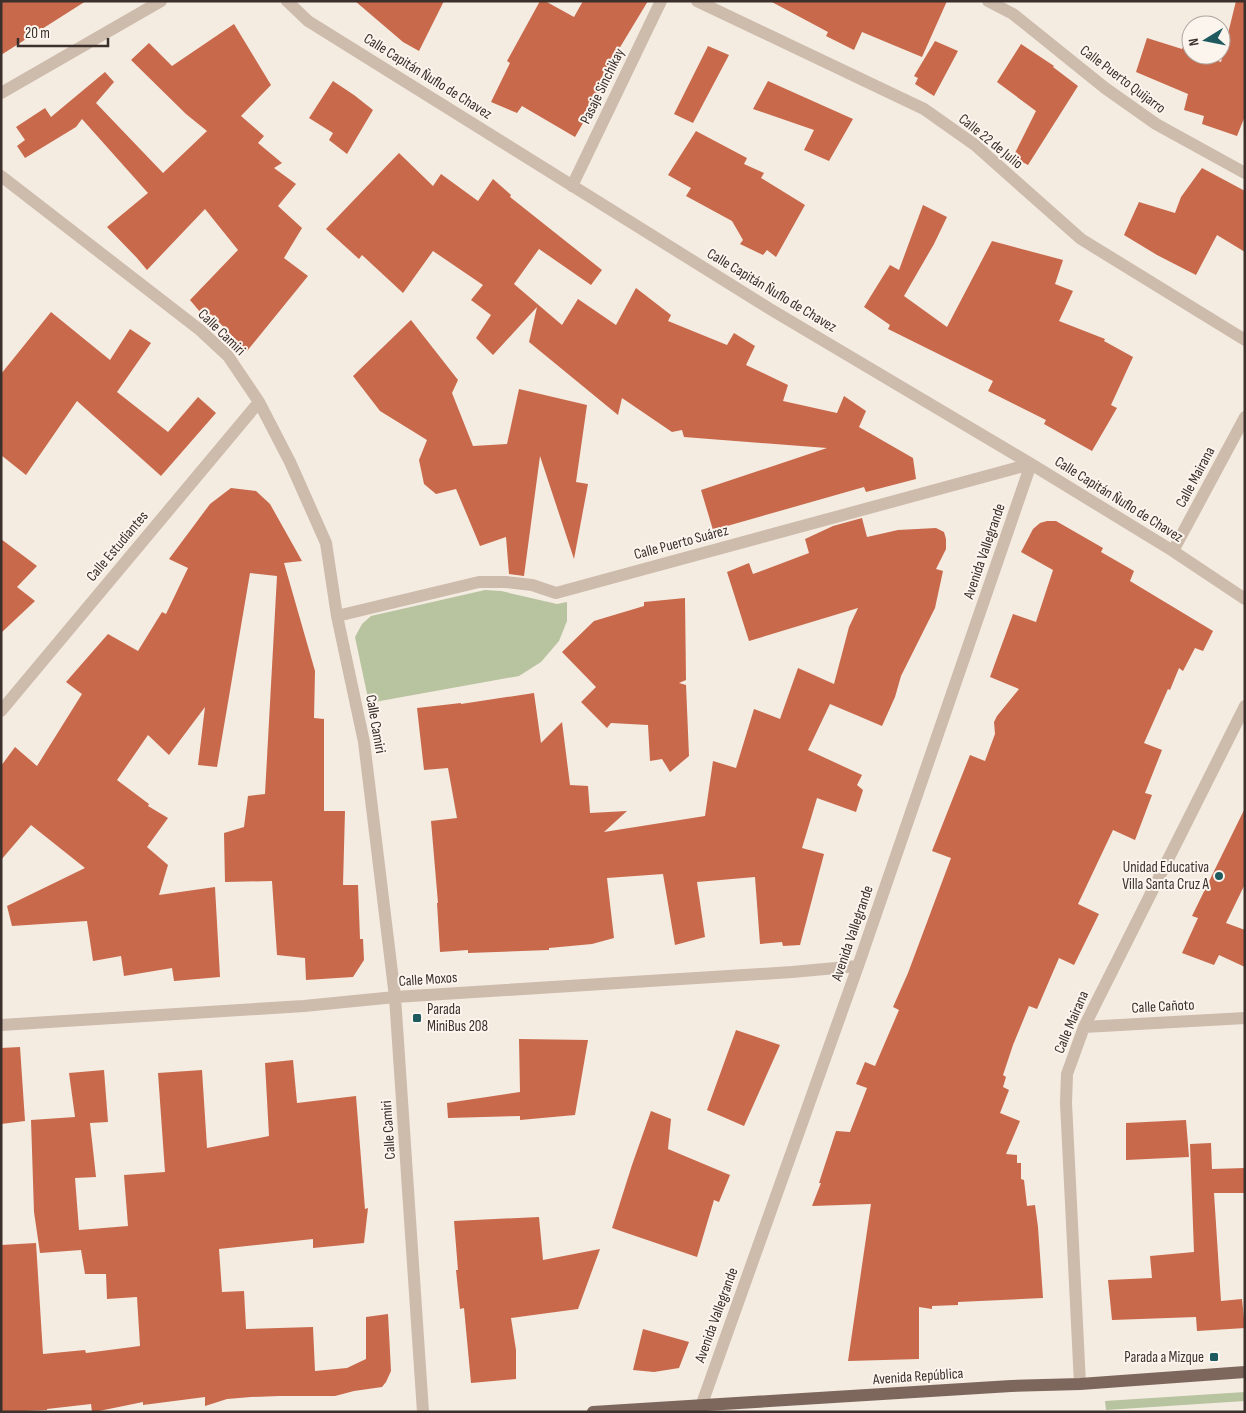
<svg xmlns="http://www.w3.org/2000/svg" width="1246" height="1413" font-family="'Sofia Sans Condensed',sans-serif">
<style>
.green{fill:#b8c4a0}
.building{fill:#c8694b}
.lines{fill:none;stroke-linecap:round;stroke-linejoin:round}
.minor{stroke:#cdbbac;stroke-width:12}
.major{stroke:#7d675c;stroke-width:12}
.poi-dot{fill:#1f5a5e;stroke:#fbf5ee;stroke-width:2}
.labels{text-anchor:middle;stroke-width:4;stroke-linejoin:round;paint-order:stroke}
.street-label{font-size:15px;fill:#3b302b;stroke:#fbf5ee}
.poi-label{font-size:15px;fill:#3b302b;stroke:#fbf5ee;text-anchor:end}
</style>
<rect width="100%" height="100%" fill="#f4ebe1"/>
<!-- green -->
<path class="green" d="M 485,590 L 501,591 L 557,604 L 567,602 L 567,621 L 559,641 L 541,662 L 519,676 L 369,703 L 355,637 L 362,624 L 371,616 Z
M 1245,1392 L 1245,1401 L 1106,1410 L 1105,1401 Z"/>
<!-- building -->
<path class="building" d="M 1,1 L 86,1 L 1,55 Z
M 355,1 L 444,1 L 419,51 L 403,42 Z
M 540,1 L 545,1 L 574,17 L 583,1 L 648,1 L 596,87 L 602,90 L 575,137 L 522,106 L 517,113 L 491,102 L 510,63 L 507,61 Z
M 770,1 L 947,1 L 922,57 L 862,32 L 854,50 L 826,36 L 828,32 Z
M 1236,1 L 1245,2 L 1245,116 L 1237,136 L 1202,124 L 1204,116 L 1184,110 L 1188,94 L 1136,72 L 1147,38 L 1182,49 L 1183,47 L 1191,50 L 1191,55 L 1202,55 L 1221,62 Z
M 234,24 L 271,85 L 241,116 L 264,136 L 258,143 L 282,163 L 274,168 L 296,184 L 278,206 L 302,228 L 284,258 L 308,276 L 247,351 L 211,314 L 206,319 L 190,300 L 238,250 L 205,209 L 147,270 L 137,258 L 107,227 L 148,193 L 82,119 L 76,127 L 25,158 L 17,146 L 25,140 L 16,127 L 45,108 L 51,117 L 105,72 L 114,82 L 96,103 L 163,173 L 207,131 L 186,114 L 131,60 L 149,43 L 172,66 Z
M 935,41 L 958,51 L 934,96 L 915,84 L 918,78 L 914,76 Z
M 1021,44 L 1054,66 L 1053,67 L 1078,86 L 1028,165 L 1013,157 L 1036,111 L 997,82 Z
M 708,46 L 729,55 L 693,123 L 674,114 Z
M 333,81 L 354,95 L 373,110 L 347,154 L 329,140 L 333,133 L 309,118 Z
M 768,81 L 853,119 L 829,161 L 804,150 L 814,130 L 753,109 Z
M 696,131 L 747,158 L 744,164 L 764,173 L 761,178 L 805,205 L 776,257 L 767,250 L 763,255 L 740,244 L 743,240 L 732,221 L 686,196 L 691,188 L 668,175 Z
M 399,153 L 433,186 L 441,174 L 478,201 L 493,179 L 511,195 L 510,197 L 602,270 L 591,285 L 539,249 L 514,284 L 562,325 L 578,299 L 616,325 L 636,288 L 671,315 L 668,321 L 727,345 L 734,333 L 755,346 L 746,365 L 788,385 L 783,401 L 837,413 L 844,396 L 866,411 L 859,427 L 913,458 L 916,479 L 866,492 L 864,487 L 713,530 L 701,490 L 827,448 L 684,437 L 682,430 L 672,432 L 622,398 L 618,415 L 529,342 L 537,307 L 493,355 L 476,338 L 491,315 L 471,300 L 483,285 L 433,251 L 403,293 L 362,255 L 359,259 L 326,229 Z
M 1202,168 L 1245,191 L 1245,252 L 1217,235 L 1196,275 L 1157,255 L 1124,235 L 1139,202 L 1175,213 L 1181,197 Z
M 923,205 L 947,217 L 934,244 L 904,296 L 947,327 L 992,241 L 1063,260 L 1055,284 L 1073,291 L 1059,321 L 1105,339 L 1104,341 L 1133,357 L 1111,405 L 1117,408 L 1092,451 L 1044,424 L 1046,420 L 988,391 L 993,381 L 888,329 L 890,325 L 864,307 L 890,265 L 899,270 Z
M 51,312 L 110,360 L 130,329 L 151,343 L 117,392 L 168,432 L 198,397 L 216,413 L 161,476 L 77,401 L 26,475 L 1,455 L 1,374 Z
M 411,320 L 458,380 L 452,393 L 473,446 L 507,444 L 519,389 L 587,405 L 576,482 L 588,484 L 574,559 L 540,456 L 524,576 L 509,574 L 506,537 L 480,546 L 456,489 L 436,494 L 424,484 L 419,460 L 427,440 L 380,411 L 353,376 Z
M 231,488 L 256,491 L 270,504 L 302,561 L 284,563 L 315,671 L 314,718 L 324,719 L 324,811 L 345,811 L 343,885 L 358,885 L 360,939 L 363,939 L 364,960 L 353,977 L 306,980 L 305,958 L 277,955 L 272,881 L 225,882 L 224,833 L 244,827 L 248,796 L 265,794 L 277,576 L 250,573 L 217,767 L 198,765 L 205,707 L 169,755 L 148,735 L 117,780 L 149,804 L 148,806 L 168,818 L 147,847 L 168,865 L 159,895 L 215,887 L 220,977 L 174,981 L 172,968 L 124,976 L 121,956 L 93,961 L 87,921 L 12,926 L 7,906 L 85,868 L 31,825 L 1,860 L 1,766 L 15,747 L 37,766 L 82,694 L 66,682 L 108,634 L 138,651 L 162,612 L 166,614 L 188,568 L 169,559 L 210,504 Z
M 862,518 L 867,537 L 898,530 L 936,528 L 944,532 L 946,539 L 946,549 L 936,569 L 943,571 L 935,608 L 901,676 L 895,697 L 882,726 L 830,704 L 808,750 L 862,775 L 857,785 L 863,790 L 856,812 L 817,798 L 802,848 L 824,854 L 800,945 L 783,946 L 782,942 L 760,944 L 755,877 L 697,882 L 705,937 L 675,945 L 663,874 L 607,878 L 614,938 L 592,944 L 549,948 L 549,950 L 468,953 L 468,950 L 440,952 L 437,903 L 438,903 L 431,821 L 457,818 L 448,768 L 424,770 L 417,708 L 461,703 L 461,704 L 534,693 L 541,743 L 562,722 L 570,785 L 588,786 L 590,813 L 627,811 L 604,832 L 705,816 L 713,761 L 736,768 L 754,709 L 780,719 L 798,668 L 834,684 L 849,627 L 858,608 L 749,641 L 727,572 L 749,563 L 753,574 L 809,553 L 805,539 L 833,526 Z
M 1047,521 L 1056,521 L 1103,548 L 1101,552 L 1134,571 L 1130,581 L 1213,631 L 1203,651 L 1195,648 L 1183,671 L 1179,668 L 1170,690 L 1168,689 L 1144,743 L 1162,750 L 1145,793 L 1152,795 L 1135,840 L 1113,830 L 1078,904 L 1099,914 L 1074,965 L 1059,958 L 1037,1009 L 1029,1006 L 1013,1045 L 1003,1075 L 1006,1077 L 1003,1087 L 1009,1090 L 1000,1113 L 1020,1121 L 1006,1154 L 1017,1155 L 1017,1163 L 1021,1163 L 1021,1179 L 1024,1180 L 1027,1206 L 1035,1205 L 1038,1227 L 1043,1298 L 958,1302 L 958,1305 L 932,1306 L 932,1309 L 919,1307 L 919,1359 L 848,1361 L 871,1204 L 812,1206 L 821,1183 L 819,1183 L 836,1131 L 850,1132 L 867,1088 L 856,1084 L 865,1062 L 875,1066 L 899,1010 L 893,1007 L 908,973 L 951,858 L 932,851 L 970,755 L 985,761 L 995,734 L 994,722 L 997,716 L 1019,689 L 990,677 L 1013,614 L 1036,622 L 1053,570 L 1021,552 L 1033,529 L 1040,523 Z
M 1,539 L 37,566 L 17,587 L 35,601 L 1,633 Z
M 685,598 L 686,680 L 679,683 L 686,685 L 689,756 L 670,772 L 662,759 L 650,761 L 648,725 L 611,723 L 607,728 L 581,702 L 596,687 L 562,652 L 594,621 L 644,606 L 644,602 Z
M 1245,808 L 1245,884 L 1226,923 L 1245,930 L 1245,967 L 1219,955 L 1214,965 L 1182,953 L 1198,918 L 1192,916 Z
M 736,1030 L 780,1045 L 744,1126 L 707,1110 Z
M 519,1039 L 588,1040 L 575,1115 L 520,1120 L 520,1116 L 448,1118 L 447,1103 L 520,1092 Z
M 20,1047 L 25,1121 L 1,1124 L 1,1048 Z
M 293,1060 L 297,1103 L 356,1096 L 365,1209 L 368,1208 L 364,1243 L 313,1248 L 313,1239 L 219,1249 L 222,1292 L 244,1291 L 246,1329 L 313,1327 L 315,1371 L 347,1368 L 366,1359 L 366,1317 L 388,1314 L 391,1371 L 386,1382 L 382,1387 L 354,1391 L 335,1396 L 279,1396 L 251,1397 L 227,1399 L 205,1406 L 205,1397 L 143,1405 L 143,1402 L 94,1412 L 92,1412 L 91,1404 L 47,1409 L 47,1410 L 1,1412 L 1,1245 L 36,1243 L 43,1354 L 85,1350 L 86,1353 L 140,1346 L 137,1297 L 107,1299 L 106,1274 L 85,1274 L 81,1250 L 40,1253 L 34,1212 L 31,1120 L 75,1117 L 69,1073 L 104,1070 L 108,1122 L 90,1123 L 96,1177 L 75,1178 L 79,1230 L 128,1226 L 124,1175 L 165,1172 L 158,1073 L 202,1070 L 207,1148 L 269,1136 L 265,1063 Z
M 651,1111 L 671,1119 L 668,1149 L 730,1175 L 719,1202 L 714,1200 L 697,1257 L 612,1228 L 632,1165 Z
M 1186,1120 L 1189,1157 L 1126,1160 L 1126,1123 Z
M 1211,1143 L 1212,1169 L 1245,1168 L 1245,1193 L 1214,1193 L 1221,1301 L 1242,1299 L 1245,1328 L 1197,1331 L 1196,1317 L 1112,1320 L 1108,1280 L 1152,1278 L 1150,1256 L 1194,1252 L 1190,1144 Z
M 539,1217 L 543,1260 L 600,1249 L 578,1309 L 511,1318 L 516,1350 L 516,1379 L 471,1383 L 464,1308 L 460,1309 L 456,1270 L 458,1270 L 454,1221 Z
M 643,1329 L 689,1342 L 679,1368 L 654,1372 L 633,1370 Z"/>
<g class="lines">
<!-- minor -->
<path class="minor" d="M 287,1 L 308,21 L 770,309 L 1031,464 L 1173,551 L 1245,599
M 697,1 L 924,109 L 975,145 L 1081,239 L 1245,340
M 988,1 L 1013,14 L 1105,88 L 1156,124 L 1245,173
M 1,93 L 161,1
M 1,176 L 200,330 L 228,356 L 259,402 L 290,462 L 326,543 L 337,616 L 364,742 L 395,997 L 423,1412
M 572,186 L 661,1
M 1173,551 L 1245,417
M 337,616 L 479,582 L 506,582 L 532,585 L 556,593 L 1031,464
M 1,711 L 259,402
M 1,1025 L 304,1006 L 395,997 L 792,972 L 858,966
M 1084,1027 L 1245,1018
M 1080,1384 L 1066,1103 L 1067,1074 L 1084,1027 L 1245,706
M 699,1412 L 858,966 L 1031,464"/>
<!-- major -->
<path class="major" d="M 593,1412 L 1011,1386 L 1080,1384 L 1245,1372"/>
</g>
<!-- markers -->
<g class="poi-dot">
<circle cx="1219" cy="876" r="5"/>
<rect x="412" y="1013" width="10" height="10" rx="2.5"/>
<rect x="1209" y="1352" width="10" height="10" rx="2.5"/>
</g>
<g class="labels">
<!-- street labels -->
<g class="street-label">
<text transform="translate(428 76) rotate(32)" y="5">Calle Capitán Ñuflo de Chavez</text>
<text transform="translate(1123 79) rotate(37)" y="5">Calle Puerto Quijarro</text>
<text transform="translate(602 86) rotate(-64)" y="5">Pasaje Sinchikay</text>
<text transform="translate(991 141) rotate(39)" y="5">Calle 22 de Julio</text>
<text transform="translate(772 290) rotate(31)" y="5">Calle Capitán Ñuflo de Chavez</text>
<text transform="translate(222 332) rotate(44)" y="5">Calle Camiri</text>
<text transform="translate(1195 477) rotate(-62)" y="5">Calle Mairana</text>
<text transform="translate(1119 499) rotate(32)" y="5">Calle Capitán Ñuflo de Chavez</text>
<text transform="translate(681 542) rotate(-15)" y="5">Calle Puerto Suárez</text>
<text transform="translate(117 546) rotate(-50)" y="5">Calle Estudiantes</text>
<text transform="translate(984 551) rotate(-71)" y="5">Avenida Vallegrande</text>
<text transform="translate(376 724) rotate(80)" y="5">Calle Camiri</text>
<text transform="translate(852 933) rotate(-71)" y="5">Avenida Vallegrande</text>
<text transform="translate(428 979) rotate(-4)" y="5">Calle Moxos</text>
<text transform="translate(1163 1006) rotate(-3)" y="5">Calle Cañoto</text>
<text transform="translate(1071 1022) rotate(-67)" y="5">Calle Mairana</text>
<text transform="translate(388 1130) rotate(-94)" y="5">Calle Camiri</text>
<text transform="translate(716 1315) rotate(-70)" y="5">Avenida Vallegrande</text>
<text transform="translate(918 1376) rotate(-4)" y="5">Avenida República</text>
</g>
<!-- poi labels -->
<g class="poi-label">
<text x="1209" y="872">Unidad Educativa<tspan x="1209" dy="17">Villa Santa Cruz A</tspan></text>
<text x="427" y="1014" text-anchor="start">Parada<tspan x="427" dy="17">MiniBus 208</tspan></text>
<text x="1204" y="1362">Parada a Mizque</text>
</g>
</g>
<!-- border -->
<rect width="1246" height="1413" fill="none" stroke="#3b302b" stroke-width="5"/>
<!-- north arrow -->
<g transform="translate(1206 40) rotate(260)"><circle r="24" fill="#fbf5ee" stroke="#aea6a0"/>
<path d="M0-4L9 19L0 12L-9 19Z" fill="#1f5a5e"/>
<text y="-8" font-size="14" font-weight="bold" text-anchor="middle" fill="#3b302b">N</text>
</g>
<!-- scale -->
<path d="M18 38v8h90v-8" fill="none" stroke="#3b302b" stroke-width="2.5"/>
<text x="25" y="38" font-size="15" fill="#3b302b" stroke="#fbf5ee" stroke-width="4" paint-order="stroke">20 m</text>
</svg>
